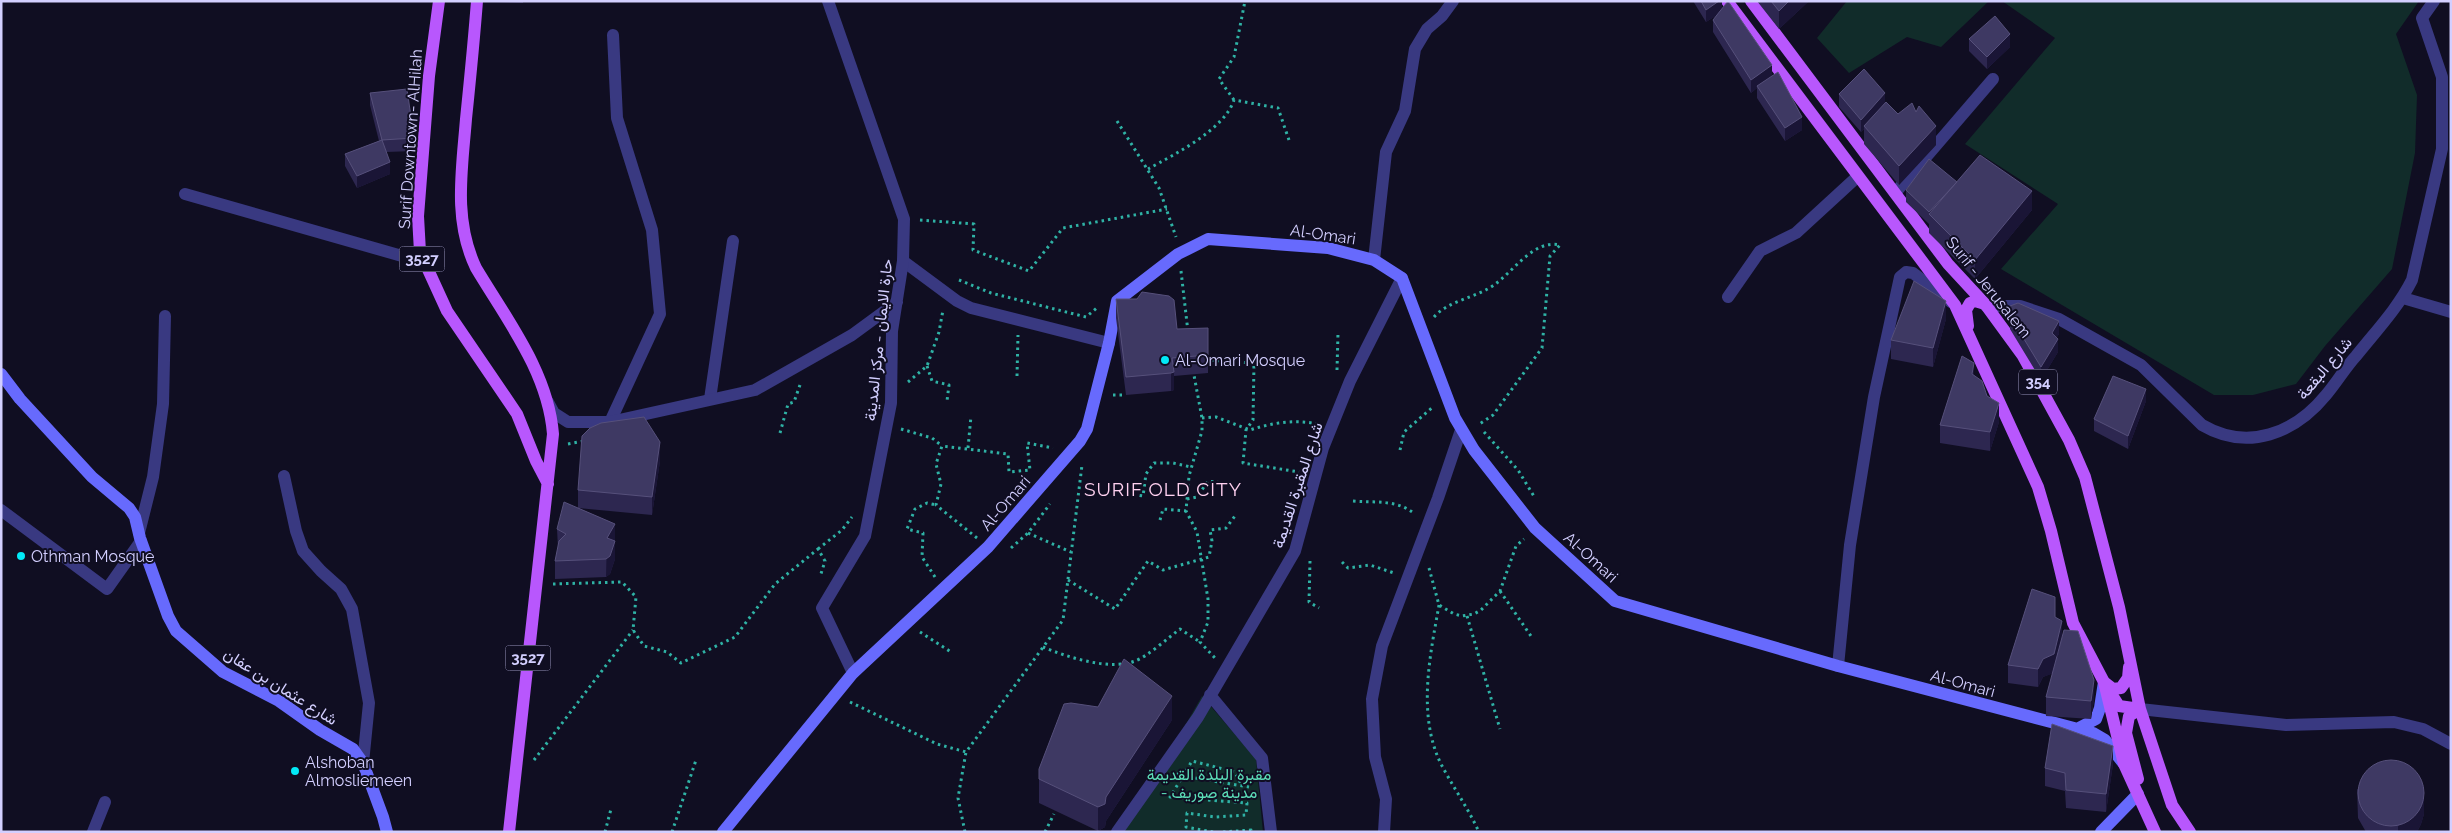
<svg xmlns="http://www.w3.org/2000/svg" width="2452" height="833" font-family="Raleway,Vazirmatn,sans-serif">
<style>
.green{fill:#112c2a}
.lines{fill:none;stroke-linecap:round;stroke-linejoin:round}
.path{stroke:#2fb2a5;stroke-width:3;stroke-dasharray:2.5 4;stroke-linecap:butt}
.minor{stroke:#393981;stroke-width:12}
.tertiary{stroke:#393981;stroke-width:12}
.secondary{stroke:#676afd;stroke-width:12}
.primary{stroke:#b857fd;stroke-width:12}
.wall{fill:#2d2750}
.shaded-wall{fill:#1a1536}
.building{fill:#3e3963;stroke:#56507b}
.poi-dot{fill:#02e9f7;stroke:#100e22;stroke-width:2}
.labels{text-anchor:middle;stroke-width:4;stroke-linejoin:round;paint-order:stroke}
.shield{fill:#100e22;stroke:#9895bd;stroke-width:1}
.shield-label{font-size:15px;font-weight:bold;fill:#d3cfff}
.street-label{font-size:16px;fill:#d3cfff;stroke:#100e22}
.poi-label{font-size:16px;fill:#d3cfff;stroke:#100e22;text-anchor:start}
.park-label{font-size:16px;fill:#5cdeb8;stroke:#100e22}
.quarter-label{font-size:19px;letter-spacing:1px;fill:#ffd1f0;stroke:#100e22}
</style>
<rect width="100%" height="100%" fill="#100e22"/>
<!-- green -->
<path class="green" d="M 1847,1 L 1989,1 L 1941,47 L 1907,37 L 1849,73 L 1817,38 Z
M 2002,1 L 2419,1 L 2396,34 L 2417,95 L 2415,153 L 2392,269 L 2325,346 L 2296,384 L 2253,395 L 2214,395 L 2001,269 L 2058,204 L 1965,144 L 2055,38 Z
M 1202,696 L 1256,759 L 1263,832 L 1124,832 Z"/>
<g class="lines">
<!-- path -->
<path class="path" d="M 1234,100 L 1219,79 L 1234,57 L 1245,1
M 1117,121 L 1159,188 L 1176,237
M 1148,169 C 1175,154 1224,130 1234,100 L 1278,108 L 1290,143
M 920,220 L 974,224 L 973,250 L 1029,271 L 1063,228 L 1167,209
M 1181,271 L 1188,332
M 959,280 L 991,293 L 1086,317 L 1098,307
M 1434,317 C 1449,300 1476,298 1494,285 C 1514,271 1534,239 1560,245 L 1550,256 L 1542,348 L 1493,415 L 1478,425
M 1205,360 L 1254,363 L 1253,420 L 1246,430 L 1243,463 L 1299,472
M 927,366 L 932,381 L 949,385 L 947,401
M 1193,370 L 1202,418 L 1202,431 L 1189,476 L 1186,511 L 1197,532 L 1208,599 L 1208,622 L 1200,642 L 1215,658
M 1337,370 L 1338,333
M 1017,376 L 1018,335
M 908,382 L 927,366 L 939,332 L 943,310
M 1113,395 L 1126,395
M 1202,418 L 1216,417 L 1250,430 C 1271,423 1295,419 1317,424
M 901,429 L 932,438 L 942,446
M 1484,432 L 1518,470 L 1535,498
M 780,433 L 788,404 L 794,402 L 801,382
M 568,444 L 584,441
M 968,448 L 971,416
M 1400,450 L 1404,432 L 1434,406
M 1114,491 L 1143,496 L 1146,474 L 1154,463 L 1173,463 L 1191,467
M 1187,499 L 1197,497 L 1208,481 L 1229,484
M 1353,501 C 1376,503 1396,499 1415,514
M 1160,520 L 1163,509 L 1186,511
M 1028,533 L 1071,552
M 977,538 L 936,505 L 941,484 L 936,464 L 942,446 L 1008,454 L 1009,472 L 1030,470 L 1027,443 L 1053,448
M 1011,548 L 1028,533 L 1050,504
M 818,549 L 842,530 L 852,517
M 1310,561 L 1309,602 L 1319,608
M 1342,562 L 1348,568 L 1370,565 L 1394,573
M 1429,568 L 1439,605 L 1454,614 L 1462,616 L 1474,614 L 1481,610 L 1500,591 L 1516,546 L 1524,539
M 935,577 L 922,557 L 923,533 L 907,529 L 915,509 L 927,503 L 936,505
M 1068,580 L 1115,609 L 1148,561 L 1163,570 L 1209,557 L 1212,541 L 1210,530 L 1226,528 L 1235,516
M 553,584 L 622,582 L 636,597 L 633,630 L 644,646 L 667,652 L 681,663 L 735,637 L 775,584 L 818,549 L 825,561 L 820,577
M 1500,591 L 1533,639
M 1439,605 C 1430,656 1417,715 1441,764 C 1453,787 1468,808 1479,832
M 1467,616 L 1500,729
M 920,632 L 951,652
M 1043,647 C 1067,657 1109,671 1135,661 C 1147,657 1169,637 1180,629 L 1200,642
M 850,702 L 937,744 L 966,752 L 1063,620 L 1082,465
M 534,760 L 633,630
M 1177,773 L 1183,776 L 1192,761 L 1235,772 L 1242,786
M 605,832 L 611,809
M 672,832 L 696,760
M 965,832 L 958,798 L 966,752
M 1045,832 L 1054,814
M 1213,832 L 1186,827 L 1187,813 L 1215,817 L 1246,815 L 1247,803 L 1170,797 L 1183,776 L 1249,787
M 1223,832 L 1251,830 L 1251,832"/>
<!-- minor -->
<path class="minor" d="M 1895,193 L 1993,79
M 185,194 L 423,262
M 903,261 L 957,301 L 971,308 L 1109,343
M 1728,297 L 1760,251 L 1796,233 L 1857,177
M 2403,298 L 2451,312
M 1986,306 L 2020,306 L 2059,319 L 2141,365 L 2202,425 C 2248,452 2295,433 2326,395 C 2337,382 2345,368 2356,356 C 2376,331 2398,308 2412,280 L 2442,149 L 2442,77 L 2422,18 L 2434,1
M 710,399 L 733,241
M 610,422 L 660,314 L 652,230 L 617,118 L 613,35
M 284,476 L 296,531 L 303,551 L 321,571 L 341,589 L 352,609 L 369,703 L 363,763
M 1,510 L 107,589 L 141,541
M 139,533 L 153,477 L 163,404 L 165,316
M 1838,666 L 1850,545 L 1874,397 L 1900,277 L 1906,272 L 1913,273 L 1951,302
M 93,832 L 105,802
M 1384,832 L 1386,799 L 1375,757 L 1372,699 L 1382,646 L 1438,498 L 1461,430"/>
<!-- tertiary -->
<path class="tertiary" d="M 828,1 L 904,219 L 903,261 L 892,331 L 891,403 L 865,536 L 822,608 L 853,673
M 1374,260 L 1386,152 L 1405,111 L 1415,49 L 1427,29 L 1442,16 L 1453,1
M 548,402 L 554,413 L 568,422 L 610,422 L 755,390 L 852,335 L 897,302
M 1210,695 L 1262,758 L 1271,832
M 2140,709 L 2286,725 L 2394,722 L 2423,729 L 2451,744
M 1117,832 L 1198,717 L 1295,551 L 1323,448 L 1350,381 L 1402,278"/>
<!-- secondary -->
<path class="secondary" d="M 1,374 L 20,399 L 92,477 L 129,508 L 135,517 L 140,538 L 168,616 L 176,631 L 223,672 L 279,701 L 320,730 L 353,749 L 363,763 L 383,817 L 387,832
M 2075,730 L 2096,719 L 2100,708 L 2104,682
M 723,832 L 853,673 L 988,547 L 1080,441 L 1087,429 L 1109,343 L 1117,301 L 1178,254 L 1208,239 L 1328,248 L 1374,260 L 1402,278 L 1455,418 L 1474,450 L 1535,528 L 1615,601 L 1838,666 L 2093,733 L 2105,740 L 2124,764
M 2101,832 L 2138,794"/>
<!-- primary -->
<path class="primary" d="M 439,1 L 429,76 L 418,216 L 420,252 L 447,311 L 517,414 L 536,461 L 548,484
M 477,1 C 474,40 470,80 466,119 C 462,170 453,220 476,268 C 507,320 548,372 553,434 L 509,832
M 1727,1 L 1955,305 L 2038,487 L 2051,531 L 2073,623 L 2104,682 L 2124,764 L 2155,832
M 1751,1 L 1948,264 L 1985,304 L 2023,356 L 2069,440 L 2085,477 L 2119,607 L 2140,709 L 2172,805 L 2190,832
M 1968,326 L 1966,310 L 1970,303 L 1975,301 L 1985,304
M 2104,682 L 2113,689 L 2121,688 L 2128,678 L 2129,667
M 2110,692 L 2119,706 L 2140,709
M 2138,779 L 2126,733 L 2129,716 L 2140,709"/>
</g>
<!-- wall -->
<path class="wall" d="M 494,1 L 523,1 L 523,3 L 494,2 Z
M 1693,1 L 1722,1 L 1722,9 L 1772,76 L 1802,130 L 1785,141 L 1757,98 L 1757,88 L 1751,93 L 1713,32 L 1713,20 L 1717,15 L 1706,22 Z
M 1757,1 L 1809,1 L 1779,29 Z
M 1969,39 L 2010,47 L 1987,69 L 1969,51 Z
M 370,93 L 414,138 L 414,151 L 386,152 L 390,174 L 357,188 L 345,166 L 345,154 L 379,141 L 370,105 Z
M 1839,94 L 1885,103 L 1898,114 L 1936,145 L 1899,185 L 1864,144 L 1864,129 L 1861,132 L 1839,107 Z
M 1957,182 L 2032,210 L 1975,279 L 1929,233 L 1929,224 L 1906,202 L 1906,190 Z
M 1116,299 L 1177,329 L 1208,328 L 1208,373 L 1174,376 L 1174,390 L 1171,391 L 1126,395 L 1116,318 Z
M 2010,306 L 2059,334 L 2056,338 L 2058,352 L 2041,380 L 2010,329 Z
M 1946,319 L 1933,367 L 1891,359 L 1891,340 Z
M 1974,375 L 1987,396 L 1999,422 L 1990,451 L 1940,443 L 1940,425 Z
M 2146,401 L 2128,449 L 2094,431 L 2094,419 Z
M 660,461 L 652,515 L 578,508 L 615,524 L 615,559 L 610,574 L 606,577 L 555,579 L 555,561 L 558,548 L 557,529 L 578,508 L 578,490 Z
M 2055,617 L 2062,638 L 2094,699 L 2091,719 L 2046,716 L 2046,697 L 2053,673 L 2043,677 L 2038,687 L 2008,683 L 2008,665 Z
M 1172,720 L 1106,821 L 1105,827 L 1098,831 L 1039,803 L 1039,769 Z
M 2113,764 L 2106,812 L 2066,808 L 2065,791 L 2045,786 L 2045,768 Z
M 2357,789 L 2424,814 L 2421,824 L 2417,832 L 2366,832 L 2358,818 Z"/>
<!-- shaded-wall -->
<path class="shaded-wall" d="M 1719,1 L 1722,1 L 1722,12 L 1706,22 L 1706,10 Z
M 1789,1 L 1809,1 L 1779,29 L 1779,11 Z
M 2010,34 L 2010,47 L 1987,69 L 1987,57 Z
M 1772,65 L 1772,77 L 1757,86 L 1757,88 L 1751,93 L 1751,80 Z
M 1885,93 L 1885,105 L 1864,126 L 1864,129 L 1861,132 L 1861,120 Z
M 1802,117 L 1802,130 L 1785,141 L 1785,128 Z
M 1936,126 L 1936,145 L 1899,185 L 1899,166 Z
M 390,162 L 390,174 L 357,188 L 357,176 Z
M 1957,182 L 1929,214 L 1929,224 L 1929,212 Z
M 2032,191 L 2032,210 L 1975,279 L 1975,260 Z
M 1946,301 L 1946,319 L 1933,367 L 1933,348 Z
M 2059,321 L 2059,334 L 2052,346 L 2052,333 Z
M 2058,339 L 2058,352 L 2041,380 L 2041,367 Z
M 1974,363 L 1974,381 L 1972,374 Z
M 1174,372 L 1174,390 L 1171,391 L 1171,373 Z
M 2146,389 L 2146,401 L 2128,449 L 2128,436 Z
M 1999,403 L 1999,422 L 1990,451 L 1990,432 Z
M 660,442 L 660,461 L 652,515 L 652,497 Z
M 615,524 L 615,559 L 610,574 L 606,577 L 607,538 Z
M 2062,621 L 2062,639 L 2054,673 L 2043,677 L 2038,687 L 2038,669 Z
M 2094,680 L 2094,699 L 2091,719 L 2091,701 Z
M 1172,696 L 1172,720 L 1106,821 L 1105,827 L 1098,831 L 1098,807 L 1106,797 Z
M 2113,746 L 2113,764 L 2106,812 L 2106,794 Z
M 2424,796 L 2424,814 L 2421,824 L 2417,832 L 2398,832 L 2398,826 Z"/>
<!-- building -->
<path class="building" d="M 1701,1 L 1719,1 L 1706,10 Z
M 1728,1 L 1772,65 L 1751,80 L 1713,20 Z
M 1771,1 L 1789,1 L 1779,11 Z
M 1995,16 L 2010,34 L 1987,57 L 1969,39 Z
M 1864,69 L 1885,93 L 1861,120 L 1839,94 Z
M 1778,72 L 1802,117 L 1785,128 L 1757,86 Z
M 407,89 L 414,138 L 382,140 L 390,162 L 357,176 L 345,154 L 382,140 L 370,93 Z
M 1886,102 L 1898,114 L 1912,103 L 1916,112 L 1919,106 L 1936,126 L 1899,166 L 1864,126 Z
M 1980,155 L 2032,191 L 1975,260 L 1929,214 Z
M 1929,159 L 1957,182 L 1929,212 L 1906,190 Z
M 1914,281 L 1946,301 L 1933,348 L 1891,340 Z
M 1142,292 L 1169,296 L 1174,300 L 1177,329 L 1208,328 L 1208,355 L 1172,358 L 1174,372 L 1171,373 L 1126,377 L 1116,299 L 1137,299 Z
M 2018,303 L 2059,321 L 2052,333 L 2058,339 L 2041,367 L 2010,316 L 2010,306 Z
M 1962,356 L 1974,363 L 1972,374 L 1982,381 L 1987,396 L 1999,403 L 1990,432 L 1940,425 Z
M 2113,376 L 2146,389 L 2128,436 L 2094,419 Z
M 644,417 L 660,442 L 652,497 L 578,490 L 582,436 L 590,428 L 601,423 Z
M 564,502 L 615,524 L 607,538 L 615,541 L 610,556 L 606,559 L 555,561 L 559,541 L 566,534 L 557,529 Z
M 2032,589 L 2055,597 L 2055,617 L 2062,621 L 2054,654 L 2043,659 L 2038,669 L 2008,665 Z
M 2064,630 L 2078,631 L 2094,680 L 2091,701 L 2046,697 Z
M 1124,659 L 1172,696 L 1106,797 L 1105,804 L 1098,807 L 1039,779 L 1039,769 L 1064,704 L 1071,703 L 1098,707 Z
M 2052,724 L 2113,746 L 2106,794 L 2066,790 L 2065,773 L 2045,768 Z
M2358 793a33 33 0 1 1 66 0a33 33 0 1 1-66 0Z"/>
<!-- markers -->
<g class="poi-dot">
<circle cx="1165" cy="360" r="5"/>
<circle cx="21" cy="556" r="5"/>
<circle cx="295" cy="771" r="5"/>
</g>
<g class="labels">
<!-- shield labels -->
<g class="shield">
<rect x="399.5" y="246.5" width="45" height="25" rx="4"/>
<rect x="2019" y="369.5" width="38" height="25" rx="4"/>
<rect x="505.5" y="645.5" width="45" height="25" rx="4"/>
</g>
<g class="shield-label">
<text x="422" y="264">3527</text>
<text x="2038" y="387">354</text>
<text x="528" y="663">3527</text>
</g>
<!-- street labels -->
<g class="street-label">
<text transform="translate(410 139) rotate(-86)" y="6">Surif Downtown- AlHilah</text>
<text transform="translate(1323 234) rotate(8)" y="6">Al-Omari</text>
<text transform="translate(1989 287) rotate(51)" y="6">Surif - Jerusalem</text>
<text transform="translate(878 340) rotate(-84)" y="6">حارة الايمان - مركز المدينة</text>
<text transform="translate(2324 368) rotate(-50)" y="6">شارع البقعة</text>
<text transform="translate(1297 485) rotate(-72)" y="6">شارع المقبرة القديمة</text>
<text transform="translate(1005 503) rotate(-49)" y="6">Al-Omari</text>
<text transform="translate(1591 557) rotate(42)" y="6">Al-Omari</text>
<text transform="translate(1963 683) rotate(15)" y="6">Al-Omari</text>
<text transform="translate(281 686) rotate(32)" y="6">شارع عثمان بن عفان</text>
</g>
<!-- poi labels -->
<g class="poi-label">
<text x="1175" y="366">Al-Omari Mosque</text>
<text x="31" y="562">Othman Mosque</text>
<text x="305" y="768">Alshoban<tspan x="305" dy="18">Almosliemeen</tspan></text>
</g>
<!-- park labels -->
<g class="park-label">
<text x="1209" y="780">مقبرة البلدة القديمة<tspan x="1209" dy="18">- مدينة صوريف</tspan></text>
</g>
<!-- quarter labels -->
<g class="quarter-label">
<text x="1163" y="496">SURIF OLD CITY</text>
</g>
</g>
<!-- border -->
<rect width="2452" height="833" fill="none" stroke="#d3cfff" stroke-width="5"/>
</svg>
